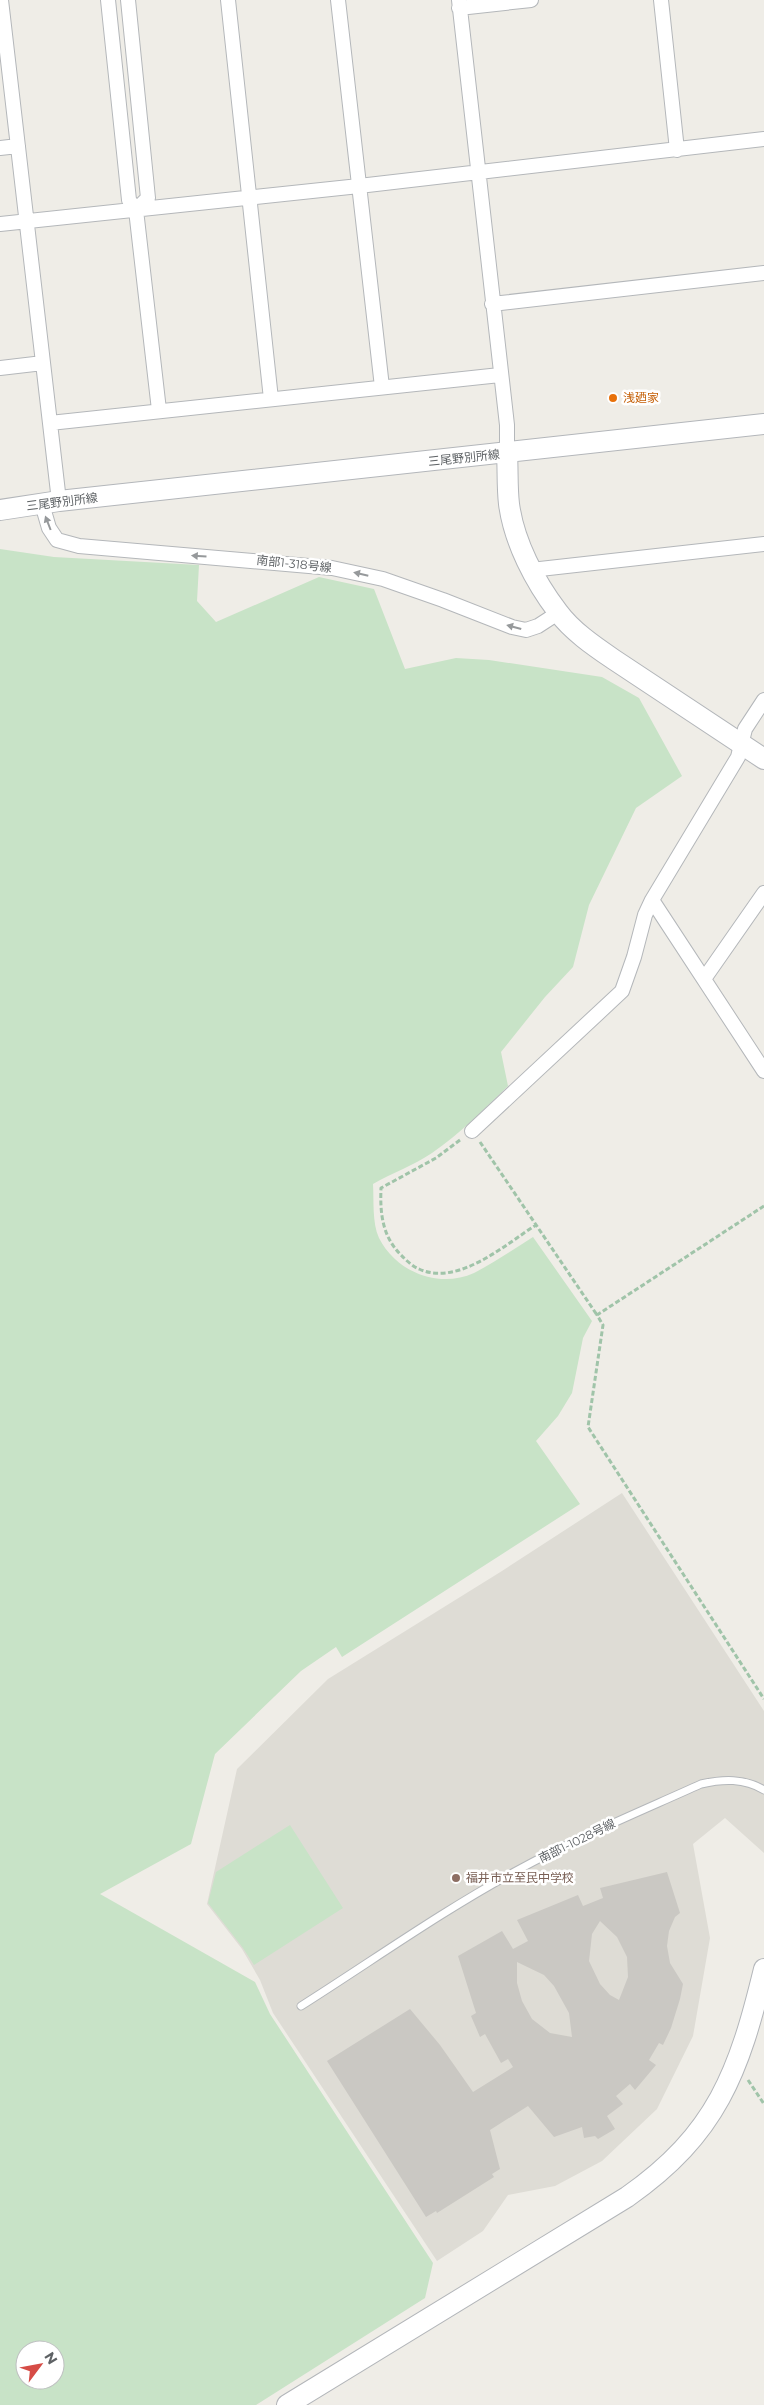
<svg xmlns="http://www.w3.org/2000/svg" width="764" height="2405" font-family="Montserrat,'Noto Sans JP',sans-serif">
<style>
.education{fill:#dedcd5}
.green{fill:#c8e3c7;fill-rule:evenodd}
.building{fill:#cac8c3;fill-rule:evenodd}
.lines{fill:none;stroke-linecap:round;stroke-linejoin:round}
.lane-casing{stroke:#b4b7ba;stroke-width:9}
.street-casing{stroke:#b4b7ba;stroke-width:16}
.secondary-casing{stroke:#b3b6ba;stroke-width:22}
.path{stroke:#a0c4a9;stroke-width:3;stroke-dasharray:5 2.5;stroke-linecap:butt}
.lane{stroke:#fff;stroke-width:7}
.street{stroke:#fff;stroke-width:14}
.secondary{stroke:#fff;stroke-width:20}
.oneway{fill:#96999b}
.food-dot{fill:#e8710a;stroke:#fff;stroke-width:2}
.education-dot{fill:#8d6e63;stroke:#fff;stroke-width:2}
.labels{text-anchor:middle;stroke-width:5;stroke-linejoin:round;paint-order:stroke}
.food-label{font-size:12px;fill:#c56008;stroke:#fff;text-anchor:start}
.street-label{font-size:12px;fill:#5e6265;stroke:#fff}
.education-label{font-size:12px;fill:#785e54;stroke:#fff;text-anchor:start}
</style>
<rect width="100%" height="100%" fill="#efede7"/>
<!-- education -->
<path class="education" d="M 622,1493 L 764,1711 L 764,1853 L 725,1818 L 693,1844 L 710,1938 L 693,2036 L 657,2109 L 602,2161 L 555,2186 L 508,2195 L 483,2231 L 437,2261 L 273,2013 L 260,1980 L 242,1949 L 207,1904 L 237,1769 L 328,1679 L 502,1571 Z"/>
<!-- green -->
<path class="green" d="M 0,549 L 54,557 L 199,565 L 197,601 L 216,622 L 319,577 L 374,589 L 405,669 L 456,658 L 489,660 L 602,677 L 639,698 L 682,776 L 636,808 L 589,905 L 573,967 L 545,997 L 501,1052 L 508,1086 C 484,1109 460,1134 432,1153 C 413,1166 392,1173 373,1184 C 374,1200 372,1223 379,1238 C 396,1272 439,1289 474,1273 C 494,1263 514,1249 533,1237 L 592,1321 L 583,1338 L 572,1393 L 558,1416 L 536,1441 L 580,1504 L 342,1657 L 336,1647 L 301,1671 L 215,1754 L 191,1844 L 100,1894 L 255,1982 L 270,2014 L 433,2263 L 425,2298 L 256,2405 L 0,2405 ZM 25,2350 L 55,2350 L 55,2380 L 25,2380 Z
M 290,1825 L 343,1908 L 254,1965 L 243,1948 L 208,1903 L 216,1872 Z"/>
<!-- building -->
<path class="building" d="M 667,1872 L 680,1913 L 675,1917 L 669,1931 L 667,1946 L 670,1963 L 683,1984 L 680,1999 L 671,2028 L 663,2045 L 659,2043 L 649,2060 L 656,2065 L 635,2090 L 630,2084 L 616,2096 L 623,2104 L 607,2116 L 615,2129 L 598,2139 L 595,2136 L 584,2138 L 582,2127 L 554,2137 L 528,2106 L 490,2130 L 500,2169 L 492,2174 L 494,2177 L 437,2213 L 436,2211 L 426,2217 L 327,2061 L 410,2009 L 440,2045 L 473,2092 L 513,2067 L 508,2059 L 501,2063 L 485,2034 L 480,2037 L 471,2016 L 476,2013 L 458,1956 L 502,1931 L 513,1949 L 528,1941 L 517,1920 L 578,1895 L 583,1906 L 603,1898 L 600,1888 ZM 600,1921 L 617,1937 L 627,1957 L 628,1977 L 619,2000 L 610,1995 L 600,1984 L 589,1961 L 592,1934 ZM 517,1962 L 544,1975 L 554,1986 L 569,2013 L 572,2037 L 550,2033 L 532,2019 L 522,2001 L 517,1983 Z"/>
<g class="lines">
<defs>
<path id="lane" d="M 301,2006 C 372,1961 442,1911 516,1871 C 576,1838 639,1812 701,1784 C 723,1779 744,1778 764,1790"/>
<path id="street" d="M 1,0 L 59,501
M 108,0 L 129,200 L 136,210 L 159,410
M 128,0 L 148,198 L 136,210
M 228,0 L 271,399
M 338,0 L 382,387
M 459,0 L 507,425 L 507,453
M 661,0 L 677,150
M 459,8 L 531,0
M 0,148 L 18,146
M 0,224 L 359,186 L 764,139
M 492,304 L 764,273
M 0,368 L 43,363
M 50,423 L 500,375
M 42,504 L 49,528 L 57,540 L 79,546 L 332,568 L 383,579 L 443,600 L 512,627 L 526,630 L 538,626 L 558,613
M 531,570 L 764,544
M 764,700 L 745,729 L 738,757 L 652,900 L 764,1071
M 704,979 L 764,893
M 472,1131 L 622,991 L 634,957 L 645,915 L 652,900"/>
<path id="secondary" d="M 507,453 C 508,470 507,487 509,504 C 514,542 535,582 558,612 C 572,631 594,646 613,659 L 764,759
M 0,510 L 59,501 L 764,424
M 287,2405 L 627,2197 C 717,2134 739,2072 764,1969"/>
</defs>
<!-- lane casing -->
<use href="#lane" class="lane-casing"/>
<!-- street casing -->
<use href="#street" class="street-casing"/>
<!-- secondary casing -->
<use href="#secondary" class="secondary-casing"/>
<!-- path -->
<path class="path" d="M 460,1140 L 436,1158 L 381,1188 C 380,1213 382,1236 401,1255 C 406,1260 413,1267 419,1269 C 458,1287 506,1244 536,1225
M 480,1142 L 597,1315
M 764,1206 L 597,1315 L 603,1325 L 588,1427 L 764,1699
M 748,2080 L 764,2104"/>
<!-- lane -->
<use href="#lane" class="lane"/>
<!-- street -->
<use href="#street" class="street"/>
<!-- secondary -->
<use href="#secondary" class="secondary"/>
</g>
<!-- one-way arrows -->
<defs><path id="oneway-solid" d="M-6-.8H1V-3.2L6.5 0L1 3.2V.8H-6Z" transform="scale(1.25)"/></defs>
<g class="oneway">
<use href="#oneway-solid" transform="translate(48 523) rotate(-111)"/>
<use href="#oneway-solid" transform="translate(199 556) rotate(-176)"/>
<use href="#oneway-solid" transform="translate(361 574) rotate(-167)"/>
<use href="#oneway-solid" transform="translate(514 627) rotate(-165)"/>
</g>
<!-- markers -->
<circle class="food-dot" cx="613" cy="398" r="5"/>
<circle class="education-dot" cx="456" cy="1878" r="5"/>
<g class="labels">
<!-- food labels -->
<g class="food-label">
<text x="623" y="402">浅廼家</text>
</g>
<!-- street labels -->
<g class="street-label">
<text transform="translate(464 458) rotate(-6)" y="4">三尾野別所線</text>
<text transform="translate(62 502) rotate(-7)" y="4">三尾野別所線</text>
<text transform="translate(294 564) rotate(6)" y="4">南部1-318号線</text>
<text transform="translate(577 1841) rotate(-26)" y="4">南部1-1028号線</text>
</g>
<!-- education labels -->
<g class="education-label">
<text x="466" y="1882">福井市立至民中学校</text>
</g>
</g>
<!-- north arrow -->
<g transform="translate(40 2365) rotate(58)"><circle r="24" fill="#ffffff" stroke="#bfc0c1"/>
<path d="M0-4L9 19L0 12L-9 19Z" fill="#d64c46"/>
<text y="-8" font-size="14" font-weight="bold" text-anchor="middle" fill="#5e6265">N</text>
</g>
</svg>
